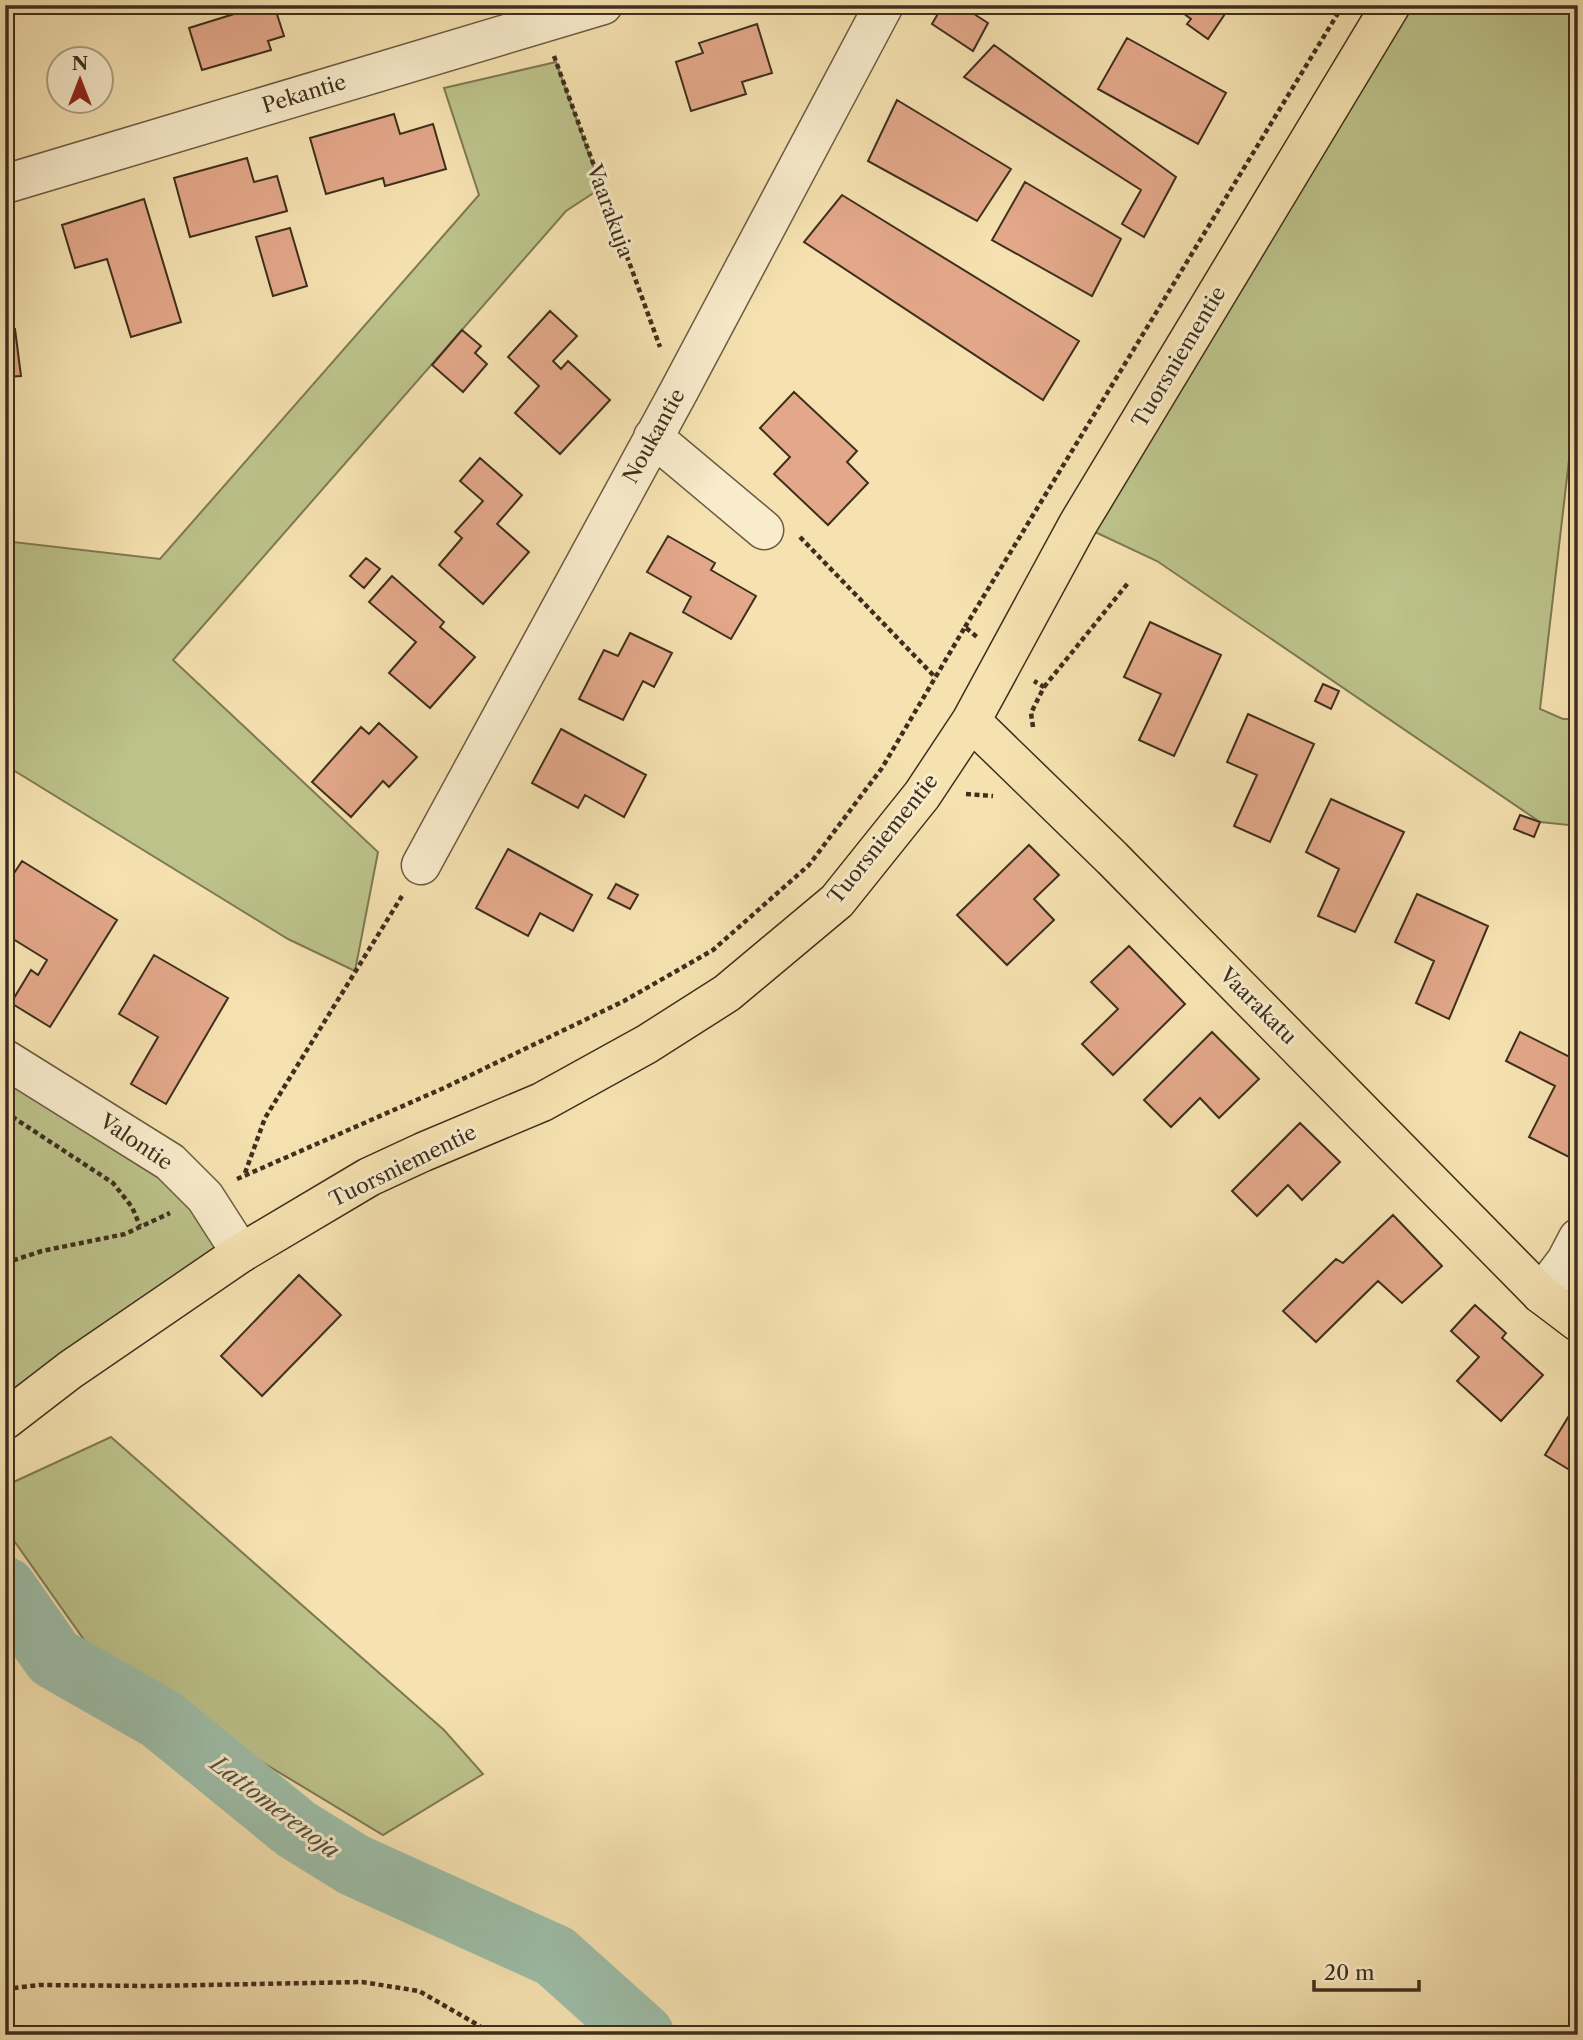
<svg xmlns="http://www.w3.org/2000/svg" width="1583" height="2040" font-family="'Libre Caslon Text',serif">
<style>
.green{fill:#bdc38b;stroke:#7e7954;stroke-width:2}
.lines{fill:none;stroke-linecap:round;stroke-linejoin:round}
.river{stroke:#9dbea9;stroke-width:63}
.building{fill:#e3a88a;stroke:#3e2f1d;stroke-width:2}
.minor-casing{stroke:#6c5c42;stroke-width:41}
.major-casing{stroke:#3e2f1d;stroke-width:41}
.path{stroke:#3e2f1d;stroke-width:4.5;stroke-dasharray:5 3.5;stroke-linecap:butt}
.minor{stroke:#f9eccc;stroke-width:38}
.major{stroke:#f6e2b1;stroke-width:38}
.labels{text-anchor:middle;stroke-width:6;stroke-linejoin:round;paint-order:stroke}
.street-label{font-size:21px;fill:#3e2f1d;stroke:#f9eccc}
.water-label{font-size:23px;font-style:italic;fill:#565340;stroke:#f9eccc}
</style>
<rect width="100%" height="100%" fill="#f6e2b1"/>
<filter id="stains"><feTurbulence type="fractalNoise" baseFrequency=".00286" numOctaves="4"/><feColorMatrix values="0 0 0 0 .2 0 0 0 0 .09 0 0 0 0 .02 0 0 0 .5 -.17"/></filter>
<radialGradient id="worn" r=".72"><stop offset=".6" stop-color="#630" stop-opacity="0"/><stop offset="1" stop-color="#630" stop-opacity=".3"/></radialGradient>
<!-- green -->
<path class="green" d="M 1407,5 L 1578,5 L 1578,383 L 1540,709 L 1563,719 L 1578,719 L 1578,826 L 1540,822 L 1157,561 L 1078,524 Z
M 556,62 L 601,188 L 566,211 L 173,660 L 378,852 L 355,971 L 288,939 L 5,765 L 5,541 L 160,559 L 479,195 L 444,88 Z
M 5,1055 L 170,1162 L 241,1253 L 5,1402 Z
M 111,1437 L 444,1730 L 483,1774 L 383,1835 L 187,1717 L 99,1661 L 5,1528 L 5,1486 Z"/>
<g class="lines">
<!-- river -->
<path class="river" d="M 5,1588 L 54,1658 L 161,1719 L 296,1829 L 354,1865 L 555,1956 L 643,2035"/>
</g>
<!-- building -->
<path class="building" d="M 231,5 L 274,5 L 284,36 L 268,41 L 271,50 L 202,70 L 189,28 L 234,14 Z
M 943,5 L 960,5 L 988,23 L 973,51 L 932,24 Z
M 1172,5 L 1231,5 L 1208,39 L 1187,24 L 1191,19 Z
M 757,24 L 772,73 L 742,82 L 746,94 L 691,111 L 676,62 L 703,53 L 699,43 Z
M 1127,38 L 1226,93 L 1198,144 L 1098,89 Z
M 994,45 L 1176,177 L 1144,237 L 1122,224 L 1141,190 L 964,77 Z
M 897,100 L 1011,169 L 977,221 L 868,161 Z
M 394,114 L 400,134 L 433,124 L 446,169 L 385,186 L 383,178 L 326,194 L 310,138 Z
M 247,158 L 254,182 L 277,176 L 287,211 L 190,237 L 174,178 Z
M 1025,182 L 1121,239 L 1092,296 L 992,240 Z
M 842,195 L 1079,341 L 1043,400 L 804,242 Z
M 144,199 L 181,322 L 131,337 L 107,259 L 75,268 L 62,225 Z
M 290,228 L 307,286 L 273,296 L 256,237 Z
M 550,311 L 577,336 L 553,361 L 561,369 L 568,361 L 610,400 L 560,454 L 515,413 L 539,386 L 508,357 Z
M 15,329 L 21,376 L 5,377 L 5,330 Z
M 462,330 L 481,346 L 475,353 L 487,364 L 463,392 L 432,365 Z
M 794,392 L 857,451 L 847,462 L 868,483 L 828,525 L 774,474 L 790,457 L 760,428 Z
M 480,458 L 522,495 L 497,524 L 529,552 L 483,604 L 439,565 L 462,538 L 455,532 L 483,501 L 460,481 Z
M 668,536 L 715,563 L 711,570 L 756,596 L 731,639 L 683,612 L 691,597 L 647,572 Z
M 366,558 L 380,569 L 364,588 L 350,576 Z
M 392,576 L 444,622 L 440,627 L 475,657 L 430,708 L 389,673 L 416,642 L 369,602 Z
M 1150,622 L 1221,655 L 1174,756 L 1139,740 L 1161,694 L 1124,677 Z
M 630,633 L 672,653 L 654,687 L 643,681 L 623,720 L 579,699 L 604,650 L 618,656 Z
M 1323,684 L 1339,691 L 1331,709 L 1315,701 Z
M 1248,714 L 1314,744 L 1270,842 L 1234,826 L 1257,775 L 1227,762 Z
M 379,723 L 417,757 L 389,787 L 383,781 L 351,817 L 312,782 L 361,727 L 369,734 Z
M 561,729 L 646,775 L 624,817 L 585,795 L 578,808 L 532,783 Z
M 1331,799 L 1404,832 L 1355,932 L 1318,916 L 1339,869 L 1306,852 Z
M 1520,815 L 1540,822 L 1534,837 L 1514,829 Z
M 1029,845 L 1059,875 L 1034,899 L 1054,920 L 1007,965 L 957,915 Z
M 508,849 L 592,895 L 573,931 L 540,913 L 528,936 L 476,908 Z
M 22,861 L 117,920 L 50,1027 L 11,1003 L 31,970 L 38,975 L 47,960 L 5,934 L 5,887 Z
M 616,884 L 638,895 L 630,909 L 608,898 Z
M 1417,894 L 1488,926 L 1449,1019 L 1416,1003 L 1434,961 L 1395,942 Z
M 1129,946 L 1185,1004 L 1113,1075 L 1082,1044 L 1118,1009 L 1091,982 Z
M 154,955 L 228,998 L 166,1104 L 131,1084 L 158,1037 L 119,1014 Z
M 1212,1032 L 1259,1079 L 1219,1118 L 1200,1098 L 1171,1127 L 1144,1100 Z
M 1520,1032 L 1578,1061 L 1578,1143 L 1571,1158 L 1529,1137 L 1555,1086 L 1506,1061 Z
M 1300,1123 L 1340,1162 L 1302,1200 L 1288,1185 L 1257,1216 L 1232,1191 Z
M 1393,1215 L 1442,1266 L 1402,1303 L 1378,1281 L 1316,1342 L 1283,1311 L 1336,1259 L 1343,1263 Z
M 299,1275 L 341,1315 L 262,1396 L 221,1356 Z
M 1475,1305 L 1506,1333 L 1502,1338 L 1543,1375 L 1501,1421 L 1457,1381 L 1479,1357 L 1451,1331 Z
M 1578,1401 L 1578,1475 L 1545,1455 Z"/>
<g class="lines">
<defs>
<path id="minor" d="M 5,184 L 603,5
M 653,437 L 764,530
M 421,865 L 679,391 L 884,5
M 5,1059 L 170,1162 L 205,1197 L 241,1253
M 1541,1294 L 1566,1261 L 1578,1238"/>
<path id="major" d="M 971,721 L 1112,858 L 1541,1294 L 1578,1322
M 5,1420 L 70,1370 L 241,1253 L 369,1177 L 423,1152 L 542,1102 L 647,1044 L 727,993 L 837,901 L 922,795 L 971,721 L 1078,524 L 1391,5"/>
</defs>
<!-- minor casing -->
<use href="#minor" class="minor-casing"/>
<!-- major casing -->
<use href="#major" class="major-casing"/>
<!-- path -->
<path class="path" d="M 554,56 L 660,347
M 800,537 L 936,678
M 965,627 L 1343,5
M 1044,687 L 1128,583
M 1033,727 L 1031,713 L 1044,687 L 1034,681
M 966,794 L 993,796
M 5,1112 L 113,1183 L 132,1207 L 140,1226
M 245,1173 L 265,1118 L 402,896
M 237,1179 L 446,1087 L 624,1001 L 713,950 L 809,865 L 882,768 L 965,627 L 977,637
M 5,1263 L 42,1251 L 125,1234 L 170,1213
M 5,1989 L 39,1985 L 151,1986 L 362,1982 L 419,1991 L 478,2025 L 492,2035"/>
<!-- minor -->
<use href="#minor" class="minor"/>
<!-- major -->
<use href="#major" class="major"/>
</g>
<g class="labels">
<!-- street labels -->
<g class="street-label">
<text transform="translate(304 94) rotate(-17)" y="7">Pekantie</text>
<text transform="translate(610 211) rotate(70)" y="7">Vaarakuja</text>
<text transform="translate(1179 357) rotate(-59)" y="7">Tuorsniementie</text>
<text transform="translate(654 436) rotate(-61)" y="7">Noukantie</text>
<text transform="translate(883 839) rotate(-51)" y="7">Tuorsniementie</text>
<text transform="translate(1258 1006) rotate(45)" y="7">Vaarakatu</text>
<text transform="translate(136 1142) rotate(34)" y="7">Valontie</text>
<text transform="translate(403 1166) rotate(-26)" y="7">Tuorsniementie</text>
</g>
<!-- water labels -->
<g class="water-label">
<text transform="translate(275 1807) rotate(37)" y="8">Lattomerenoja</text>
</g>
</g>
<!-- margin -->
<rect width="1583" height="2040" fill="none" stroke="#f6e2b1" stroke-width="28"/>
<rect x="7" y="7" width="1569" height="2026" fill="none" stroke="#3e2f1d" stroke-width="3.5"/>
<rect x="14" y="14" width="1555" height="2012" fill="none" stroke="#3e2f1d" stroke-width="2"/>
<!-- north arrow -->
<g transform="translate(80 80)"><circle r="33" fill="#f9eccc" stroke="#aea086" stroke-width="2"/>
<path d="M0-5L12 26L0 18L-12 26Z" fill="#8f2418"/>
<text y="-10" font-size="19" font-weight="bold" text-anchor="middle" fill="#3e2f1d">N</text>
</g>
<!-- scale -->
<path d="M1314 1980v10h105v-10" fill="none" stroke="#3e2f1d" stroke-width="3.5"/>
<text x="1324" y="1980" font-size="21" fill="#3e2f1d" stroke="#f9eccc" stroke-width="5" paint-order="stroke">20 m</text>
<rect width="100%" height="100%" filter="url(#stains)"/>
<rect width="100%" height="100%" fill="url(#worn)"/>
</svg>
